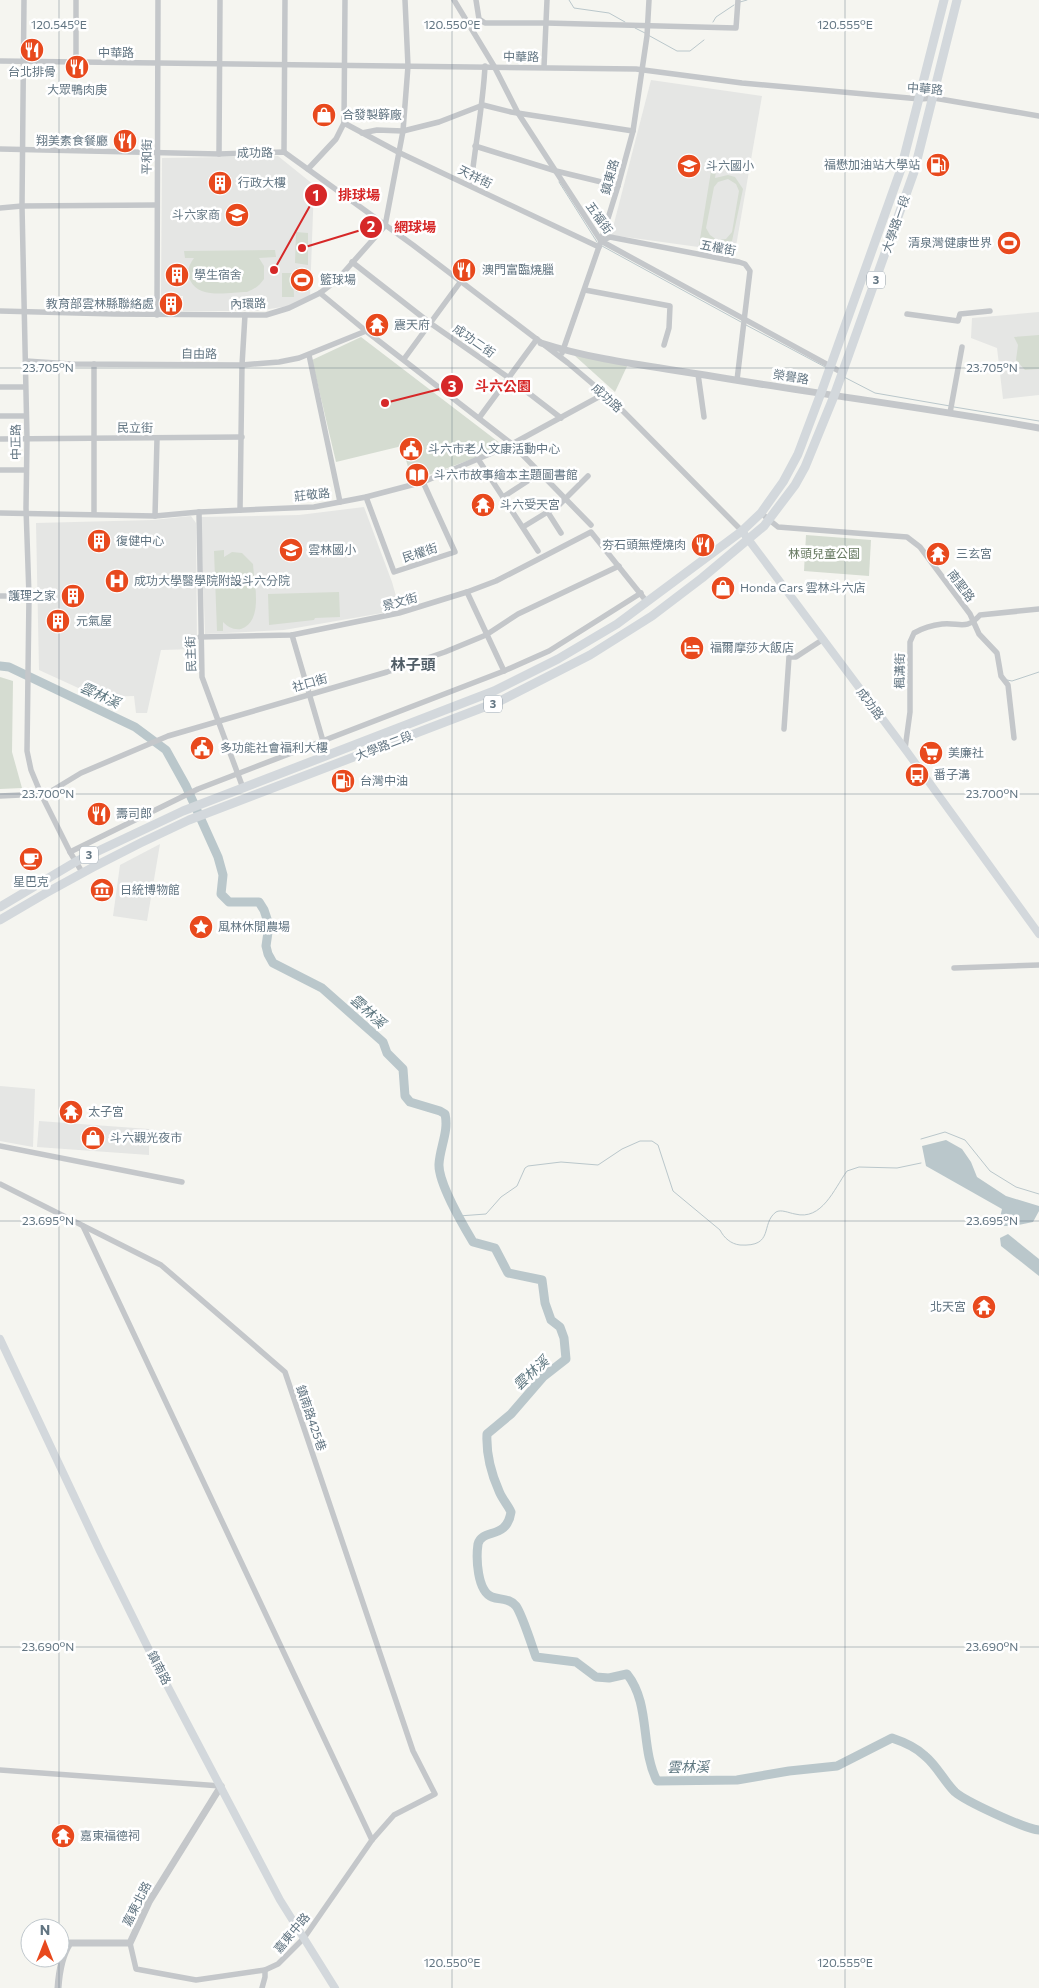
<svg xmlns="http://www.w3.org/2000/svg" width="1039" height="1988" viewBox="0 0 1039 1988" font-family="Commissioner,'Noto Sans TC',sans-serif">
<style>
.built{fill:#e5e6e4}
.green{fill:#d5dcd1;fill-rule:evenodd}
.water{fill:#bac7cb}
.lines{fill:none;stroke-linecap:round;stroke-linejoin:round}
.stream{stroke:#bac7cb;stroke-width:1}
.river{stroke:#bac7cb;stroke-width:9}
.minor{stroke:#c4c7ca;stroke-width:5.5}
.tertiary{stroke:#c4c7ca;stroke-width:7}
.secondary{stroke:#d3d8dc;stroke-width:8}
.primary{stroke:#d3d8dc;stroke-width:9}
.ticks{fill:none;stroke:#627582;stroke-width:1;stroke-opacity:0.45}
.labels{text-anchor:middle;stroke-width:5;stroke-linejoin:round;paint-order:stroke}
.shield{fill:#fff;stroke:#919ea8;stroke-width:1}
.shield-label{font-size:11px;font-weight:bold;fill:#627582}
.street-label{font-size:12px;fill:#627582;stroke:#fff}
.poi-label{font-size:12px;fill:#627582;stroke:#fff;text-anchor:start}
.park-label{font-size:12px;fill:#677961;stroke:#fff}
.water-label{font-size:14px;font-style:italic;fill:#5e7780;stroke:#fff}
.quarter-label{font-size:15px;font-weight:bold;fill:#515e67;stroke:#fff}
.ticks-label{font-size:12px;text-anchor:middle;fill:#627582;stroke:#fff;stroke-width:5;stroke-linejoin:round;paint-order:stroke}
.leader{fill:none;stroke:#d62828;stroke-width:2}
.callout-dot{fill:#d62828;stroke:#fff;stroke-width:2}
.mark-label{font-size:15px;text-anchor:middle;font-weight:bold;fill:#fff}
.callout-label{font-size:14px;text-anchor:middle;font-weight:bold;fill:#d62828;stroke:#fff;stroke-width:5;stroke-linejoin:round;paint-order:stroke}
</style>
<rect width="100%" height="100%" fill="#f5f5f0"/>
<!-- built -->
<g class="built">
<path d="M651,80L762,96L735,252L611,235Z"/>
<path d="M278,156L314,185L310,296L288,306L257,311H183V296H161L162,158Z"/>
<path d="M1039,312V395L1003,399L997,348L971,338L972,318Z"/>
<path d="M364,507L392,582L400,610L284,630L205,634L201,517L299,515Z"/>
<path d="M191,516L196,523L197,649L161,650L147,713H136L134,696L98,697L39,670L36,523L153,520Z"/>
<path d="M160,844L147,921L113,916L120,865Z"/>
<path d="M0,1086L35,1089L33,1147L0,1141Z"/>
<path d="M39,1121L149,1129V1155L37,1147Z"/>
</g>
<!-- green -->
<g class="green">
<path d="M712,165L717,166L715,178L728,175L735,177L743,189L732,241C722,249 714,249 705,239L703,245H699ZM728,179L736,184L739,191L732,232L726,239L717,240L710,235L706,228L714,187L718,182Z"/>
<path d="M296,232L308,233V265L295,263Z"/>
<path d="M275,250L276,257L259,258L264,266V279C260,285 255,289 247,292C230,292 199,300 190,280C186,271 189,265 194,258H185L184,251Z"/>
<path d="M296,268H307V291L296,292Z"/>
<path d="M282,273H293L294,297H282Z"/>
<path d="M1039,335V369L1025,370L1016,360L1018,345L1014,337Z"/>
<path d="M361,337L505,447L412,481L402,446L336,462L312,360Z"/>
<path d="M574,355L629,362L615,392Z"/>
<path d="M806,535L871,540L869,576L804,571Z"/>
<path d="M224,550V557L232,552L242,553L253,564C254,582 264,622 241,629C233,630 228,627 223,622V631H217L214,551Z"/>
<path d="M339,592L340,617L315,618L314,620L269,625L268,594Z"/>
<path d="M0,677L13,681L12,752L22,788L0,789Z"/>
</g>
<!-- water -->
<g class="water">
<path d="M946,1140L962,1149L971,1162L977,1177L1006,1196L1039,1206V1211L1033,1222L1014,1226H998L1002,1209L926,1166L922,1146Z"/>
<path d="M1008,1234L1039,1259V1276L1001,1246L1000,1238Z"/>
</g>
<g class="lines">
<!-- stream -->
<g class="stream">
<path d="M569,0L574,8L609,13L625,22"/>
<path d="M740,2L747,0"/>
<path d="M713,22L716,17L734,5"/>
<path d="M635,28L645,33"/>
<path d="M648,35L677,51H690L704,40"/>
<path d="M559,182L597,242"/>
<path d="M602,246L741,322"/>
<path d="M746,325L827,368"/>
<path d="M844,377L875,393L950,406"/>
<path d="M954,407L1039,421"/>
<path d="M1007,680L1012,681L1039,672"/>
<path d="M921,1139L945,1132L965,1140L990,1171L1016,1187L1039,1194"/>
<path d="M459,1216L486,1214L501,1197L517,1186L525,1168L528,1166L561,1162L598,1165L622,1149L640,1141H652L658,1145L673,1191L720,1230C724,1238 731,1244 740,1245C775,1247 760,1224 776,1212C781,1209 789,1213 795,1214C822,1221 834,1189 847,1171L859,1167L897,1168L921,1163"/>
</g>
<!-- river -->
<path class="river" d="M0,666L9,667L135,727L166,750L186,786L218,857L223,875L221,894L229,902H259L264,910L269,925L266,946L268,954L273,963L322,988L383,1042L387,1053L403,1069L405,1096L410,1102L440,1111L445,1114C449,1131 440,1147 439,1164C438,1183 463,1225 473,1242L495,1248L508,1273L542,1280L545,1303L551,1320L560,1327L564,1338L566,1359L543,1377L511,1414L487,1434C486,1454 491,1473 499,1491C502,1499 508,1505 511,1512C507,1540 482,1528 478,1544C476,1558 477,1591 492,1597C500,1600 510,1598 516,1606C522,1614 532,1646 536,1657L576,1662L596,1677L609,1678L627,1674C651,1704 640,1748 657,1781L737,1780L789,1771L837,1766L892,1738C904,1742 916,1747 925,1756C937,1766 944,1781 955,1792C965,1801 1025,1829 1039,1830"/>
<!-- minor -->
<g class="minor">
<path d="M24,0L22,206L27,439L26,508L29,596L27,751L31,770L41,794L70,852L82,872"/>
<path d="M454,0L494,66L518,113L601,241L841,372"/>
<path d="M476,0L479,19L485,23H546L736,28L738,0"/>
<path d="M0,61L636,69L742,83L920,99L934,98L1039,116"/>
<path d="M76,63V0"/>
<path d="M544,67L547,0"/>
<path d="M344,123L400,153L599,247"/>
<path d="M362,133L377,130L403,131L439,122L483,105L511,112L633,131"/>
<path d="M475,146L556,171L618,186"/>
<path d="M0,149L219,154L284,152L413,245L568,363L614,402L742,531"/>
<path d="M284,152L285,0"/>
<path d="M219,154L220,0"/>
<path d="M308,169L336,139L344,123L345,0"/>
<path d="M471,185C475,145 483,106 485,66"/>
<path d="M0,208L22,206L157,205"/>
<path d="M601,241L610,237L739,262L745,264L750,271L737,380"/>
<path d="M352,262L430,323L509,378L561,418"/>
<path d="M585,290L670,306L669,328L664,345"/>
<path d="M320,293L366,331L512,444L591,525"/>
<path d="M0,311L115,314L266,315L289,308L320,293L337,280L385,226L403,131L408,66L405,0"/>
<path d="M907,314L958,321L960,314L990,311"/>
<path d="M157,315L158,0"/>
<path d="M562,353L601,241L618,186L633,131L647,36L649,0"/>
<path d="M309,355L340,502"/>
<path d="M404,359L461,281"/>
<path d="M26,361L71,364L242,365L279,362L299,358L366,331"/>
<path d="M698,374L704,417"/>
<path d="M0,387H25"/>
<path d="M950,413L962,347"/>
<path d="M0,416H26"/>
<path d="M479,418L537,339"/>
<path d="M0,439L242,437"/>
<path d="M478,459L538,551"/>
<path d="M0,470H26"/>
<path d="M366,497L394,572L455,552L423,482"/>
<path d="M503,497L540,473"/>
<path d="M240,510L242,365L245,315"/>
<path d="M547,511L561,533"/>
<path d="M199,512L202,677L243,788"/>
<path d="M0,513L155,516L199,512L314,507L366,497L423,482L478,459L512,444L604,394"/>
<path d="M761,513L778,527L907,537L920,547L970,614L979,634L997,653L1001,676L1008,685L1014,738"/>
<path d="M94,514V364"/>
<path d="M155,516L157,439"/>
<path d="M523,527L559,505L588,476"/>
<path d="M467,592L504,671"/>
<path d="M0,596H29"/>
<path d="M292,635L323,741"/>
<path d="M200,637L292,635L399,613L467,592L496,581L591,532L647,602"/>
<path d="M784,729L789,657H796L822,640"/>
<path d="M905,749L910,712V642L914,633C921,629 933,625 942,624C959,622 966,631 980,615L1039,609"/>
<path d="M0,796L41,794L53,790L81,773L168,736L387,672L445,652L486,635L518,614L619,566"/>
<path d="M70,852L198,789L504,671L549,651L641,593"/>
<path d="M954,968L1039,965"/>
<path d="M0,1146L182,1182"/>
<path d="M0,1184L161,1265L285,1372L413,1751L435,1794L394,1815L372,1840L304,1938L278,1964L265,1970L196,1980L136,1969L130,1943"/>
<path d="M83,1226L372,1840"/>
<path d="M0,1770L221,1786"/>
<path d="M262,1988L265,1977V1970"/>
</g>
<!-- tertiary -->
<g class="tertiary">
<path d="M541,343C594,360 650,366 705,375C816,394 928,408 1039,428"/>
<path d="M58,1988C59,1973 62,1955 70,1943H130L149,1902L221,1786"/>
</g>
<!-- secondary -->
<g class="secondary">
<path d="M742,531L905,749L1039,934"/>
<path d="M0,1339L99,1549L158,1668L280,1900L335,1988"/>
</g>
<!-- primary -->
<g class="primary">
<path d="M0,907L77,861L183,811L494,691L558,659L617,624L742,531L761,513L783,482L798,454L821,393L901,169L944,0"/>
<path d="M0,920C61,883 123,850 189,820L500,701L590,655L652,616L702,578L764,526L795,485L805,467L834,396L914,172L957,0"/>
</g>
</g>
<!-- ticks -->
<path class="ticks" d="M59,0V1928M452,0V1988M845,0V1988M0,368H1039M0,794H1039M0,1221H1039M0,1647H1039M59,1958V1988"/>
<!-- icons -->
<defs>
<g id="restaurant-disc" transform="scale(1.25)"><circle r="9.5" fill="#e8491d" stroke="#fff"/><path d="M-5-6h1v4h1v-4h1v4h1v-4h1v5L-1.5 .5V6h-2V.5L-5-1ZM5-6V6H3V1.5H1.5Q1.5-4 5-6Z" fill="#fff"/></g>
<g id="shop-disc" transform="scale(1.25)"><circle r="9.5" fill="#e8491d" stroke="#fff"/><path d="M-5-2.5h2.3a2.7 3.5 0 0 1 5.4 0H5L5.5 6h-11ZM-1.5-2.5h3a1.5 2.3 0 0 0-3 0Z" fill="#fff"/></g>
<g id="fuel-disc" transform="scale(1.25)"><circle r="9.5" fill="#e8491d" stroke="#fff"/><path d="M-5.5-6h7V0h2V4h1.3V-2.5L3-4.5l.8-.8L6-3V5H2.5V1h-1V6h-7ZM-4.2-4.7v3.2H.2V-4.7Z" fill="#fff"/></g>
<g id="school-disc" transform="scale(1.25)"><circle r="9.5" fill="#e8491d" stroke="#fff"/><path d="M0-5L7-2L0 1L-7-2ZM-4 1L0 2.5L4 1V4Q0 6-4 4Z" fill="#fff"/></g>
<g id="building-disc" transform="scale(1.25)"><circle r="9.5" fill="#e8491d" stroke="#fff"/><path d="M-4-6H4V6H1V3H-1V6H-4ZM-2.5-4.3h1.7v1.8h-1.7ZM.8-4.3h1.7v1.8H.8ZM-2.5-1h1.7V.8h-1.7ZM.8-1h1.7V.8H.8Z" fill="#fff"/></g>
<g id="stadium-disc" transform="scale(1.25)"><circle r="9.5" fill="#e8491d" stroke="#fff"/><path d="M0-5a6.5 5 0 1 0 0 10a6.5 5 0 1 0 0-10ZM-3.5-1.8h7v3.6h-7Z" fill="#fff"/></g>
<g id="temple-disc" transform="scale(1.25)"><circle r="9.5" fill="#e8491d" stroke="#fff"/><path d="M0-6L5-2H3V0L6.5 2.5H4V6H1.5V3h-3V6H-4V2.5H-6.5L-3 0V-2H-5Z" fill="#fff"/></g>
<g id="civic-disc" transform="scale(1.25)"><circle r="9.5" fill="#e8491d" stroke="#fff"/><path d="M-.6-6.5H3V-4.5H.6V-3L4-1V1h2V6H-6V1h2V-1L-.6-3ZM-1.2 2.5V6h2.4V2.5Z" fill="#fff"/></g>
<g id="library-disc" transform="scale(1.25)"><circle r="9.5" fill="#e8491d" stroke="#fff"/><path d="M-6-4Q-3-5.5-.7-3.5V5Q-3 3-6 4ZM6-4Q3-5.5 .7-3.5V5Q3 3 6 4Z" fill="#fff"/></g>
<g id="hospital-disc" transform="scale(1.25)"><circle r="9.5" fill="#e8491d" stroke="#fff"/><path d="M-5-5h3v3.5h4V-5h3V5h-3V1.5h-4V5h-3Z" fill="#fff"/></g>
<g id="hotel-disc" transform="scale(1.25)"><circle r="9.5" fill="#e8491d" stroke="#fff"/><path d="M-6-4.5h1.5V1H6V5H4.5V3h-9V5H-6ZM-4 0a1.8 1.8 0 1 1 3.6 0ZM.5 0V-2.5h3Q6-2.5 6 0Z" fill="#fff"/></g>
<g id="supermarket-disc" transform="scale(1.25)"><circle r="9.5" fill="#e8491d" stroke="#fff"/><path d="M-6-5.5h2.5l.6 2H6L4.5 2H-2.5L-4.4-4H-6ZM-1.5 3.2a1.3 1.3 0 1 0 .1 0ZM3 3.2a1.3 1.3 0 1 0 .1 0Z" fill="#fff"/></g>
<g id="bus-disc" transform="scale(1.25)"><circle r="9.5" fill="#e8491d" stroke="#fff"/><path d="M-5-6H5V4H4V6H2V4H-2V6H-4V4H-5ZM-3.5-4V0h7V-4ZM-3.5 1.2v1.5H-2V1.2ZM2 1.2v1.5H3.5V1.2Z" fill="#fff"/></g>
<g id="cafe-disc" transform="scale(1.25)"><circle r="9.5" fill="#e8491d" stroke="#fff"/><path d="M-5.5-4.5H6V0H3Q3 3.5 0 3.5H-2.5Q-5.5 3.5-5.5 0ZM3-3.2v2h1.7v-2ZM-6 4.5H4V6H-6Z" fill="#fff"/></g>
<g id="museum-disc" transform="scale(1.25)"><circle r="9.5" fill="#e8491d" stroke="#fff"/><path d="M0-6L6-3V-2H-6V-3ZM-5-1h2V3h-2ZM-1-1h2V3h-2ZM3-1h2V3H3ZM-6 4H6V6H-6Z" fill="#fff"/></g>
<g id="sight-disc" transform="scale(1.25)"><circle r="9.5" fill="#e8491d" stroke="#fff"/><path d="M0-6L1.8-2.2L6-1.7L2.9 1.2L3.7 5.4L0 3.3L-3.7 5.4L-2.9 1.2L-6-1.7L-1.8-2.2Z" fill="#fff"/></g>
</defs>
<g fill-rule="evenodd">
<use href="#restaurant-disc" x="32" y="50"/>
<use href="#restaurant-disc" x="77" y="67"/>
<use href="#shop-disc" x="324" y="115"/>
<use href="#restaurant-disc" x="125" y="141"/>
<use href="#fuel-disc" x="938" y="165"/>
<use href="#school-disc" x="689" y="166"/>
<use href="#building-disc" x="220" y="183"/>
<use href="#school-disc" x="237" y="215"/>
<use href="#stadium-disc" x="1009" y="243"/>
<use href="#restaurant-disc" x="464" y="270"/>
<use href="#building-disc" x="177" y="275"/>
<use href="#stadium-disc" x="302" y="280"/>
<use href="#building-disc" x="171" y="304"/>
<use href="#temple-disc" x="377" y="325"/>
<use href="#civic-disc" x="411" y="449"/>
<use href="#library-disc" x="417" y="475"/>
<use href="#temple-disc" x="483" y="505"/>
<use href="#building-disc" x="99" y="541"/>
<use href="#restaurant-disc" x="703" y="545"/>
<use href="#school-disc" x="291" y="550"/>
<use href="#temple-disc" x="938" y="554"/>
<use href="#hospital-disc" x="117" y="581"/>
<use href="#shop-disc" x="723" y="588"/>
<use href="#building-disc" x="73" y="596"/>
<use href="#building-disc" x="58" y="621"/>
<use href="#hotel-disc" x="692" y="648"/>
<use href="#civic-disc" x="202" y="748"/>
<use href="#supermarket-disc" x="931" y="753"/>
<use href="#bus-disc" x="917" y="775"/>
<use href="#fuel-disc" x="343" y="781"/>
<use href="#restaurant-disc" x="99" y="814"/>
<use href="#cafe-disc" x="31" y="859"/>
<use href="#museum-disc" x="102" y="890"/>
<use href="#sight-disc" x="201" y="927"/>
<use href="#temple-disc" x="71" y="1112"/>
<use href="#shop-disc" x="93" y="1138"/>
<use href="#temple-disc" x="984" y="1307"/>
<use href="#temple-disc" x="63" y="1836"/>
</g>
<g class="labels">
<!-- shield labels -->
<g class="shield">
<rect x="867" y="271.5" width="18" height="17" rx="4"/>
<rect x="484" y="695.5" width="18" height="17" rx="4"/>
<rect x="80" y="846.5" width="18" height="17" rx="4"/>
</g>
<g class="shield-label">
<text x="876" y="284">3</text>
<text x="493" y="708">3</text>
<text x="89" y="859">3</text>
</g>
<!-- street labels -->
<g class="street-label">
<text x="116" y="57">中華路</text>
<text transform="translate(521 57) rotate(1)" y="4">中華路</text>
<text transform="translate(925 89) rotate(4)" y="4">中華路</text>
<text transform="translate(255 153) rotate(-1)" y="4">成功路</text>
<text transform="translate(147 157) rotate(-89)" y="4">平和街</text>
<text transform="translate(475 177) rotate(26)" y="4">天祥街</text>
<text transform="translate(610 177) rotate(-74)" y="4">鎮東路</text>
<text transform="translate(599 218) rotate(54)" y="4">五福街</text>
<text transform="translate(896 224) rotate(-71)" y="4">大學路一段</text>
<text transform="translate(718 248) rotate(11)" y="4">五權街</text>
<text transform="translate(248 304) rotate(-2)" y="4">內環路</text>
<text transform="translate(474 341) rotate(35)" y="4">成功二街</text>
<text transform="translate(199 354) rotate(1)" y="4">自由路</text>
<text transform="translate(791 377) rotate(9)" y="4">榮譽路</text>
<text transform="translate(607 398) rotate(42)" y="4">成功路</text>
<text transform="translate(135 428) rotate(1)" y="4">民立街</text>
<text transform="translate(16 442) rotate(-91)" y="4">中正路</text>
<text transform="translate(312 495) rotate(-6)" y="4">莊敬路</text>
<text transform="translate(420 553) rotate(-18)" y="4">民權街</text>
<text transform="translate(961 586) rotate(53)" y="4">南聖路</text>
<text transform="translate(400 602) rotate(-15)" y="4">景文街</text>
<text transform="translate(191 654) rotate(-92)" y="4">民主街</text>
<text transform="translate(900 671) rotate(-89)" y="4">楓溝街</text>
<text transform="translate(310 683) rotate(-16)" y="4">社口街</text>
<text transform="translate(870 704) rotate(53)" y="4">成功路</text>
<text transform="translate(384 746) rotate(-21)" y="4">大學路二段</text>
<text transform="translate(311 1418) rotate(71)" y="4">鎮南路425巷</text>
<text transform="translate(159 1668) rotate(63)" y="4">鎮南路</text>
<text transform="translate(137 1904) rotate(-63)" y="4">嘉東北路</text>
<text transform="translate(292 1933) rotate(-50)" y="4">嘉東中路</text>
</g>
<!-- poi labels -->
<g class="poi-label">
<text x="32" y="76" text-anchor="middle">台北排骨</text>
<text x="77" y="94" text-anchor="middle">大眾鴨肉庚</text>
<text x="342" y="119">合發製簳廠</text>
<text x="108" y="145" text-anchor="end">翔美素食餐廳</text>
<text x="920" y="169" text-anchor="end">福懋加油站大學站</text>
<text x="706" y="170">斗六國小</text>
<text x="238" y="187">行政大樓</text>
<text x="220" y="219" text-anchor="end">斗六家商</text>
<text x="992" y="247" text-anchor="end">清泉灣健康世界</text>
<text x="482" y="274">澳門富臨燒臘</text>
<text x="194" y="279">學生宿舍</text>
<text x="320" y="284">籃球場</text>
<text x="154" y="308" text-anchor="end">教育部雲林縣聯絡處</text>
<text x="394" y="329">震天府</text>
<text x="428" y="453">斗六市老人文康活動中心</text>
<text x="434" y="479">斗六市故事繪本主題圖書館</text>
<text x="500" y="509">斗六受天宮</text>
<text x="116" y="545">復健中心</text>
<text x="686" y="549" text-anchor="end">夯石頭無煙燒肉</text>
<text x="308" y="554">雲林國小</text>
<text x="956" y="558">三玄宮</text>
<text x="134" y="585">成功大學醫學院附設斗六分院</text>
<text x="740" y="592">Honda Cars 雲林斗六店</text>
<text x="56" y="600" text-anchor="end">護理之家</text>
<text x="76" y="625">元氣屋</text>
<text x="710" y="652">福爾摩莎大飯店</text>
<text x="220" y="752">多功能社會福利大樓</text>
<text x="948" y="757">美廉社</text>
<text x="934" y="779">番子溝</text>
<text x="360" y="785">台灣中油</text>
<text x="116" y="818">壽司郎</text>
<text x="31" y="886" text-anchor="middle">星巴克</text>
<text x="120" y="894">日統博物館</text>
<text x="218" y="931">風林休閒農場</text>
<text x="88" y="1116">太子宮</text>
<text x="110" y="1142">斗六觀光夜市</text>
<text x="966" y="1311" text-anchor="end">北天宮</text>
<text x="80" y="1840">嘉東福德祠</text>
</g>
<!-- park labels -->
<g class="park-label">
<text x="824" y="558">林頭兒童公園</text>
</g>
<!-- water labels -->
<g class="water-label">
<text transform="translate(100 695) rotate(25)" y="5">雲林溪</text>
<text transform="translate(368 1011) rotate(42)" y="5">雲林溪</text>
<text transform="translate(531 1373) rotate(-43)" y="5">雲林溪</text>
<text transform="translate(688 1767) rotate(-1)" y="5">雲林溪</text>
</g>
<!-- quarter labels -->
<g class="quarter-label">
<text x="413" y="670">林子頭</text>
</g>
</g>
<g class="ticks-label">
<text x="59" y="29">120.545°E</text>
<text x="452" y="29">120.550°E</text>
<text x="845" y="29">120.555°E</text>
<text x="48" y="372">23.705°N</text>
<text x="992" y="372">23.705°N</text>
<text x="48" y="798">23.700°N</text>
<text x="992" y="798">23.700°N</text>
<text x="48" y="1225">23.695°N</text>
<text x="992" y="1225">23.695°N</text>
<text x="48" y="1651">23.690°N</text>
<text x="992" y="1651">23.690°N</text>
<text x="452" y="1967">120.550°E</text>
<text x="845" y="1967">120.555°E</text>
</g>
<!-- callouts -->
<path class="leader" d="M274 270L316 195M302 248L371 227M385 403L452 386"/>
<g class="callout-dot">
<circle cx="274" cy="270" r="5"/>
<circle cx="302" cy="248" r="5"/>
<circle cx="385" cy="403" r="5"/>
<circle cx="316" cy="195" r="12"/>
<circle cx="371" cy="227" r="12"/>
<circle cx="452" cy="386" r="12"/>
</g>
<g class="mark-label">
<text x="316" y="201">1</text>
<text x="371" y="232">2</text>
<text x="452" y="392">3</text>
</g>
<g class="callout-label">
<text x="359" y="200">排球場</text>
<text x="415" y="232">網球場</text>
<text x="503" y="391">斗六公園</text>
</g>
<!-- north arrow -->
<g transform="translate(45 1943)"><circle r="24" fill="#ffffff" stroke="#c0c8cd"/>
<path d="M0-4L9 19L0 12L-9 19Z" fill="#e8491d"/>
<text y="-8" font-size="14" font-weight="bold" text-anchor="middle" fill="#627582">N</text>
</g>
</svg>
